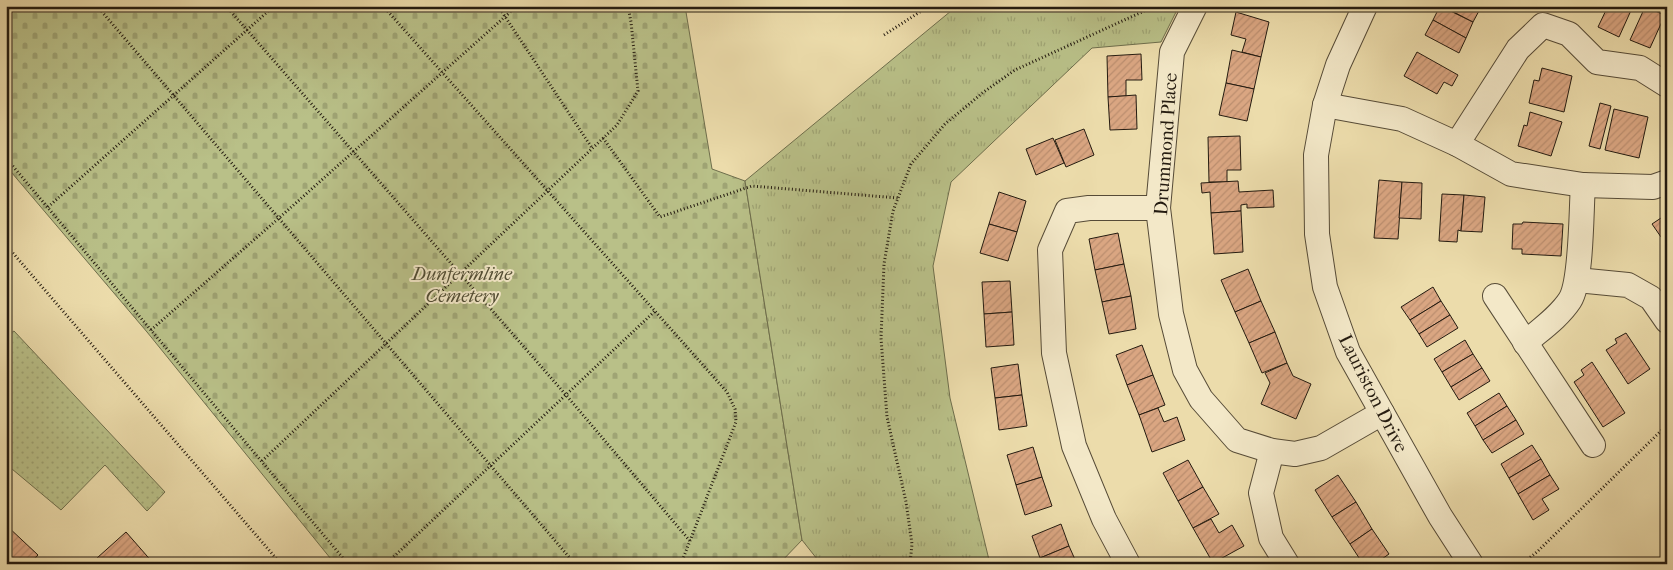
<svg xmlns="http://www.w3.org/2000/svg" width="1673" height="570" viewBox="0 0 1673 570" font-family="'IM FELL French Canon',serif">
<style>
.grass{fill:url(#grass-dots);stroke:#6e6e4c}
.cemetery{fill:url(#cemetery-stones);stroke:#6e6e4c}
.park{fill:url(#park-tufts);stroke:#6e6e4c}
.building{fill:url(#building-hatch);stroke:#241b10}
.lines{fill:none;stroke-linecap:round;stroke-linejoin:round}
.minor-casing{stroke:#564b37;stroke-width:26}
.path{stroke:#241b10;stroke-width:3;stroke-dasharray:1 2.5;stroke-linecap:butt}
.minor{stroke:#f3e8c8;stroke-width:24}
.labels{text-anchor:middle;stroke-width:4;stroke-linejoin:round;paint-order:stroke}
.street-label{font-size:19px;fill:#241b10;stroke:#f3e8c8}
.park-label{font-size:19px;font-style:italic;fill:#514d34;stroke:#f3e8c8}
</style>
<defs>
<pattern id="grass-dots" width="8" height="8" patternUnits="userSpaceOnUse" patternTransform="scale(1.25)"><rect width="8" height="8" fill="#b9c088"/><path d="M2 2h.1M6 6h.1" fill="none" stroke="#9fa474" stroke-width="1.8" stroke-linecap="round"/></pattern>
<pattern id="cemetery-stones" width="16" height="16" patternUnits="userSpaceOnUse" patternTransform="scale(1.25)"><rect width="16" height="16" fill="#b9c088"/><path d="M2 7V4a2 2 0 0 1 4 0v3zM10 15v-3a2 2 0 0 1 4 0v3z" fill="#9fa474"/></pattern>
<pattern id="park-tufts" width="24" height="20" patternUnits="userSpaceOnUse" patternTransform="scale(1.25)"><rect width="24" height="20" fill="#b9c088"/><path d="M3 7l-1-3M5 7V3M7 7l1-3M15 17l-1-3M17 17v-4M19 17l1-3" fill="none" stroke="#9fa474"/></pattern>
<pattern id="building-hatch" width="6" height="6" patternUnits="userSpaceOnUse" patternTransform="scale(1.25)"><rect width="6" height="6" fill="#daa682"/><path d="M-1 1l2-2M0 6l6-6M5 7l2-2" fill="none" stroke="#bb8e6f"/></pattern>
</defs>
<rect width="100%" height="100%" fill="#ecdcab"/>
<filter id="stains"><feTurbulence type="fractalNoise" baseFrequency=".004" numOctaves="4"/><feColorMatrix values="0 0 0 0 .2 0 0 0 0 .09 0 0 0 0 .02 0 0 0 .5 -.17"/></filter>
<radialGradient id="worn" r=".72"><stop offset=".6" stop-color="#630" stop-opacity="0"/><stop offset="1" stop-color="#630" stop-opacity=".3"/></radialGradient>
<!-- grass -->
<path class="grass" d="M14,331L165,492L147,511L105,465L61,510L6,464V336Z"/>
<!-- cemetery -->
<path class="cemetery" d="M6,6H685L712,169L745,181L802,540L779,564H335L147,332L6,166Z"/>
<!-- park -->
<path class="park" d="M957,6H1179L1161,42L1092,48L951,182L933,266L950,398L990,564H821L802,540L745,181Z"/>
<!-- building -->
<g class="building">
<path d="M1440,6L1473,22L1466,38L1433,20Z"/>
<path d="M1442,6H1475L1480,9L1473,22Z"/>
<path d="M1608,6H1633L1619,37L1598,27Z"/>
<path d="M1645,7L1665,15L1650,48L1630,40Z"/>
<path d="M1236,12L1269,22L1261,57L1242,52L1246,39L1231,35Z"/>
<path d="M1433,20L1466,38L1459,53L1425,35Z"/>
<path d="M1232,50L1261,57L1254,89L1226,83Z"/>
<path d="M1417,52L1458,75L1452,86L1444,82L1437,94L1404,76Z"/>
<path d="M1141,54L1142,80H1126V96L1108,97L1107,56Z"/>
<path d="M1542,68L1572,76L1564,112L1529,103L1534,80L1539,81Z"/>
<path d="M1226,83L1254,89L1247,121L1219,115Z"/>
<path d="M1136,95L1137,129L1110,130L1108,97Z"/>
<path d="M1600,103L1611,106L1600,149L1589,146Z"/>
<path d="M1614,109L1648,117L1639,158L1605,150Z"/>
<path d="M1530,112L1562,122L1551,156L1518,146L1524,125L1527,126Z"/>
<path d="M1084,129L1094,155L1066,167L1055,140Z"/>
<path d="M1240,136L1241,170H1227V182H1209L1208,137Z"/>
<path d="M1053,138L1064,163L1036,175L1026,149Z"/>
<path d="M1379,180L1402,182L1398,239L1374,238Z"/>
<path d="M1238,181L1239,192L1273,190L1274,207L1247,208V204L1241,205V211L1211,213L1210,192L1202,193L1201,183Z"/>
<path d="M1402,182L1422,183L1421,219L1399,218Z"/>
<path d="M999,192L1026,201L1017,232L989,224Z"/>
<path d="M1442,194L1464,195L1461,231L1458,230L1457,242L1439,241Z"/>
<path d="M1464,195L1485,197L1482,232L1461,231Z"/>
<path d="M1241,211L1243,252L1214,254L1211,213Z"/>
<path d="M1667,214V234L1661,237L1652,224Z"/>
<path d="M1523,222L1563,224L1561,256L1522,254V249H1512L1513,224H1522Z"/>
<path d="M989,224L1017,232L1008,261L980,253Z"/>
<path d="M1118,233L1124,264L1095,270L1089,239Z"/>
<path d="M1124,264L1131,296L1102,302L1095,270Z"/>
<path d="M1248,269L1261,301L1235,312L1221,280Z"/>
<path d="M1010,281L1012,312L984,314L982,282Z"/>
<path d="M1433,287L1441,301L1410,320L1401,307Z"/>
<path d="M1131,296L1136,329L1109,334L1102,302Z"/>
<path d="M1261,301L1275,332L1249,343L1235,312Z"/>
<path d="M1441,301L1450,315L1419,334L1410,320Z"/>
<path d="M1012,312L1014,345L986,347L984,314Z"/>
<path d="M1450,315L1458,328L1427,347L1419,334Z"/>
<path d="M1275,332L1287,363L1262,373L1249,343Z"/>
<path d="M1626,333L1650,369L1628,384L1606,350L1617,343L1615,339Z"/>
<path d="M1465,340L1473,354L1442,372L1434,359Z"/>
<path d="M1142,345L1153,375L1127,385L1116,355Z"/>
<path d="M1473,354L1482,368L1451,387L1442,372Z"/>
<path d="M1592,362L1625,413L1603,427L1574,382L1584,375L1581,370Z"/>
<path d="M1287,363L1293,376L1311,384L1296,419L1261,404L1270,383L1265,373Z"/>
<path d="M1018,364L1022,395L995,398L991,368Z"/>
<path d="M1482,368L1490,381L1459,400L1451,387Z"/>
<path d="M1153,375L1165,405L1139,415L1127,385Z"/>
<path d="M1499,393L1507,406L1475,426L1467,413Z"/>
<path d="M1022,395L1027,426L999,430L995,398Z"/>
<path d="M1507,406L1516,420L1483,440L1475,426Z"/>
<path d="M1158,408L1164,422L1177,417L1185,440L1152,452L1139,415Z"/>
<path d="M1516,420L1524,434L1492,453L1483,440Z"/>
<path d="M1532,445L1541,459L1509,478L1501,464Z"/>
<path d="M1033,447L1042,477L1016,485L1007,455Z"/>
<path d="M1541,459L1550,475L1518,494L1509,478Z"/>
<path d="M1188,460L1203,487L1178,501L1163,473Z"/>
<path d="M1338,475L1356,502L1332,517L1315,490Z"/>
<path d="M1550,475L1559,489L1542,499L1549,510L1533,520L1518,494Z"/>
<path d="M1042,477L1052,506L1025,515L1016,485Z"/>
<path d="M1203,487L1219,514L1193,528L1178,501Z"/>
<path d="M1356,502L1372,529L1350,544L1332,517Z"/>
<path d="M1211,519L1219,533L1232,525L1244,546L1213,563L1193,528Z"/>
<path d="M1061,524L1069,546L1040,558L1032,536Z"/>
<path d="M6,525L38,555L30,564H6Z"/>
<path d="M1372,529L1389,554L1375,564H1363L1350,544Z"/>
<path d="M126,532L154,564H102L97,558Z"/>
<path d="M1069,546L1077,564H1043L1040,558Z"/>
</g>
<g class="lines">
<!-- minor casing -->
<g class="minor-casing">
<g id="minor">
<path d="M1195,6L1172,52L1158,208L1171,314L1185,370L1201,399L1237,440L1272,451L1295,454L1321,448L1382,413"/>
<path d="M1365,6L1338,65L1325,105L1316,155L1317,234L1325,287L1348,352L1440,516L1471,564"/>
<path d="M1325,105L1402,119L1457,144L1511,174L1583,185L1653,187L1667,182"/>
<path d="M1457,144L1518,49L1543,25L1569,34L1597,62L1640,68L1667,85"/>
<path d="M1577,280L1628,285L1651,298L1667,321"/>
<path d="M1495,296L1593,445"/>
<path d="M1525,343C1540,330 1559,317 1570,300C1582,281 1581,210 1583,185"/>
<path d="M1272,451L1261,493L1271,538L1287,564"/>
<path d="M1128,564L1104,519L1074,446L1054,353L1050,250L1067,211L1089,208H1158"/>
</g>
</g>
<!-- path -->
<g class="path">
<path d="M97,6L575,564"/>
<path d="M226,6L566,395L690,541"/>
<path d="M383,6L727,392L735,409L736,422L681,564"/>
<path d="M498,6L592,148"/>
<path d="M884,35L929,6"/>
<path d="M603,138L660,217L752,186L898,198"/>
<path d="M6,158L348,564"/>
<path d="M48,207L274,6"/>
<path d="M6,245L281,564"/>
<path d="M151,330L279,218L517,6"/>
<path d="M262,461L617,125L638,91L631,22L628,6"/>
<path d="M386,564L655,311"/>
<path d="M910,564L912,544L906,502L887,417L881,338L884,264L893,211L911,164L945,124L985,91L1015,70L1155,6"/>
<path d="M1522,564L1538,551L1667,425"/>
</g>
<!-- minor -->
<use href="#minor" class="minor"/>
</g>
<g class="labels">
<!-- street labels -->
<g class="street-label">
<text transform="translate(1165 144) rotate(-86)" y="7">Drummond Place</text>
<text transform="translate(1374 393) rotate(63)" y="7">Lauriston Drive</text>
</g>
<!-- park labels -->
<g class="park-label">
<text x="462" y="280">Dunfermline<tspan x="462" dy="22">Cemetery</tspan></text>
</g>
</g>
<!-- margin -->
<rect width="1673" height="570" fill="none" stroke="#ecdcab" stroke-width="25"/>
<rect x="8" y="8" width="1658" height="555" fill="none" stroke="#241b10" stroke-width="2.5"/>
<rect x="12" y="12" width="1648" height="545" fill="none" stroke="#241b10"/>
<rect width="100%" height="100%" filter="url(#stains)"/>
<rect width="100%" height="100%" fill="url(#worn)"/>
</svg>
